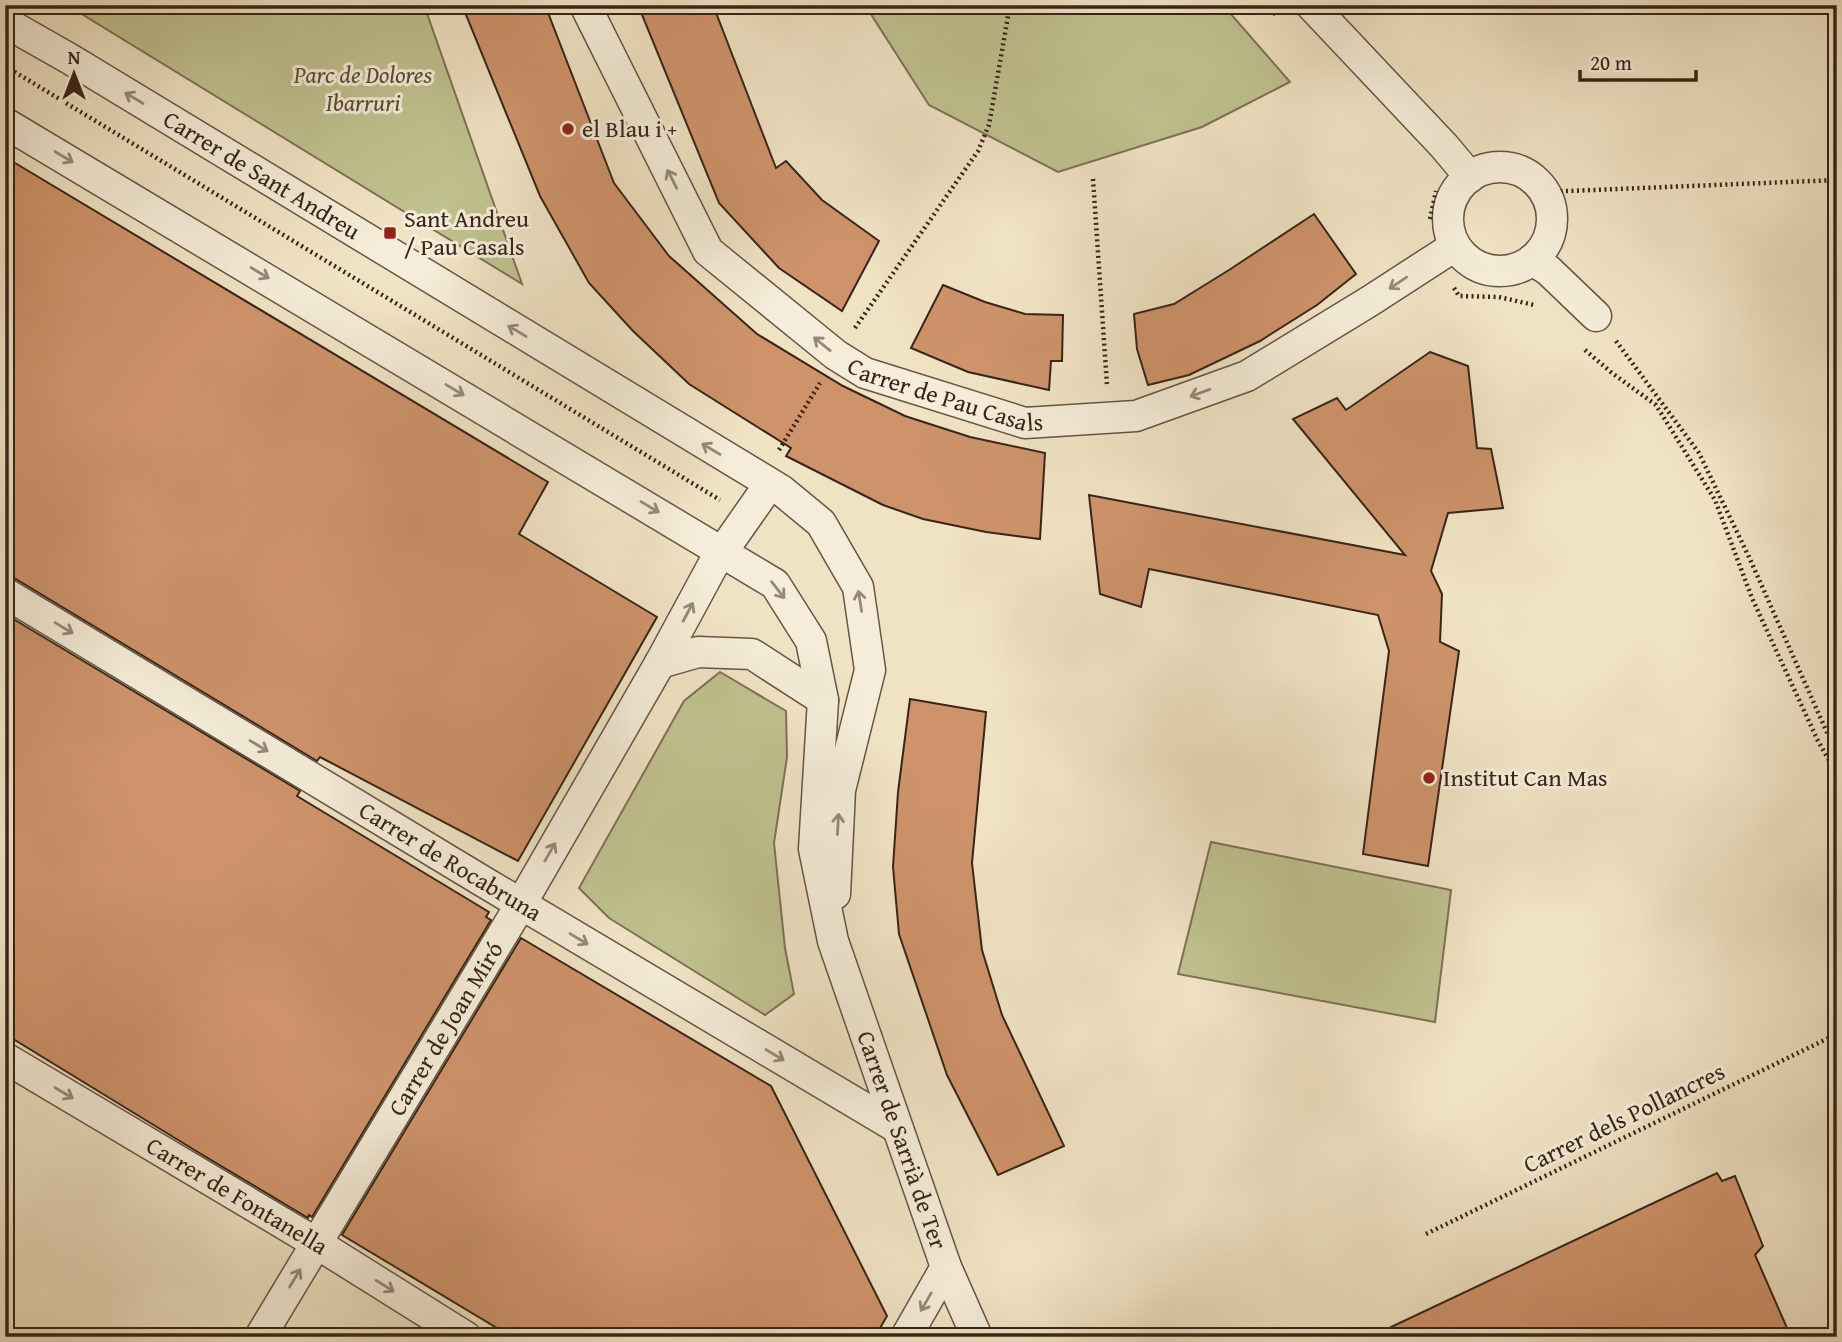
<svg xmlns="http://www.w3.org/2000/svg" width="1842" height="1342" viewBox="0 0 1842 1342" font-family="'Gentium Book Plus',serif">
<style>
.green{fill:#c0c190;stroke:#7c7254;stroke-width:2}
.building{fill:#ce936b;stroke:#382419;stroke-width:2}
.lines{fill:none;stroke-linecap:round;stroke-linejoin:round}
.street-casing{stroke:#665444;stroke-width:33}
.path{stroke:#382419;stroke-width:4.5;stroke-dasharray:2 3.5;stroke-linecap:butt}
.street{stroke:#f5edd9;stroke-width:30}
.oneway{stroke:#968879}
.poi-dot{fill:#8f2418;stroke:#f5edd9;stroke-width:2.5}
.labels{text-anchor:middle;stroke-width:6;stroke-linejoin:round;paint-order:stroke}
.park-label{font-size:24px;font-style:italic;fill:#5a4b37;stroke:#f5edd9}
.poi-label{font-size:24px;fill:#382419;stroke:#f5edd9;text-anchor:start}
.street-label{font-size:24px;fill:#382419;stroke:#f5edd9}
</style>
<rect width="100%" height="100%" fill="#f0e3c4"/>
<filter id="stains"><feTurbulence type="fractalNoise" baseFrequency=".00286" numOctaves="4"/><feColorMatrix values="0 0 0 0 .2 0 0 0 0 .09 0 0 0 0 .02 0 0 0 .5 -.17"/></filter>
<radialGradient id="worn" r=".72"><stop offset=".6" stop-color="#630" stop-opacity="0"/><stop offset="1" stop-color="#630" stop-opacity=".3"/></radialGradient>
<!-- green -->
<g class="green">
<path d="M67,5H424L522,284Z"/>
<path d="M865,5H1223L1290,82L1202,127L1058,172L929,105Z"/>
<path d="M720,672L786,711L787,757L774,843L785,948L794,994L765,1015L609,918L579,888L684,701Z"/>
<path d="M1211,842L1451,890L1435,1022L1178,974Z"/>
</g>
<!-- building -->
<g class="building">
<path d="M462,5H545L614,183L669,256L757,334L843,386L905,416L970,437L1045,453L1040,539L986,532L923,519L883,505L786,456L791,448L689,384L633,331L589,283L540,196Z"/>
<path d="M638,5H713L776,168L786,161L822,200L879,241L842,311L779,268L719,203Z"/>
<path d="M5,157L548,482L519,534L657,617L518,861L320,757L317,761L14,578L5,576Z"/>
<path d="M1314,214L1356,274L1317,305L1260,341L1189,375L1148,385L1137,349L1134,314L1174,304L1229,270Z"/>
<path d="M943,285L985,302L1025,314L1063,315L1062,361H1051L1049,390L968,372L911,348Z"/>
<path d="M1430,352L1468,366L1477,448L1491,449L1503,508L1448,513L1431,571L1442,594L1440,642L1459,651L1428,866L1363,854L1389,651L1378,615L1149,569L1141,607L1100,594L1089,495L1405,555L1293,419L1337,398L1346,410Z"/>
<path d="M5,614L300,791L297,796L489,912L486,917L491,920L312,1217L309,1215L308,1218L201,1154L5,1034Z"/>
<path d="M910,699L986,712L972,863L982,950L1002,1015L1064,1146L998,1175L947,1075L899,934L893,867L898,792Z"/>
<path d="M521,938L771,1086L887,1316L875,1337H512L342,1235Z"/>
<path d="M1717,1173L1722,1181L1735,1176L1763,1246L1755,1255L1791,1337H1370Z"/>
</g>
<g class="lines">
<!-- street casing -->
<g class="street-casing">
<g id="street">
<path id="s1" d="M585,5L708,251L836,355L865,373L1025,423L1136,416L1247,376L1370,301L1455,246"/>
<path d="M1311,5L1444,146L1470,177"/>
<path id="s2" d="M5,22L70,59L781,490L821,523L858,587L870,670L840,790L835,894"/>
<path id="s3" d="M5,123L775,584L811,641L823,700L814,849L833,941L946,1267L977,1337"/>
<circle cx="1500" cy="219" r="52"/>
<path d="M1532,260L1548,270L1596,316"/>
<path id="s4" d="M5,593L484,882L896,1127"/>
<path d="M660,663L698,652L752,654L823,700"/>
<path id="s5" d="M5,1058L316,1243L466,1337"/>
<path id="s6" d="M260,1337L521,904L660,663L713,565L769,485"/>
<path d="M906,1337L946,1267"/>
</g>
</g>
<!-- path -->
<g class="path">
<path d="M1267,5L1278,17"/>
<path d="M5,66L720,500"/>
<path d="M1093,179L1107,385"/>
<path d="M1544,192L1837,180"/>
<path d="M1430,219L1436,191"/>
<path d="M1454,288L1459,296L1499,297L1534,305"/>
<path d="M855,328L978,151L989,125L1010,5"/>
<path d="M1616,341L1699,453L1749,557L1837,755"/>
<path d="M1585,350L1612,373L1656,405L1715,500L1752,598L1818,741L1837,774"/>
<path d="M779,450L820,383"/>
<path d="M1426,1234L1837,1034"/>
</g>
<!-- street -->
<use href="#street" class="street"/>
</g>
<!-- one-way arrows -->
<defs><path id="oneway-shaft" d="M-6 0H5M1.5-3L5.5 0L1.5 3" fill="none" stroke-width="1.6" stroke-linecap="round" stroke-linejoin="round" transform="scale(1.75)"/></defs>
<g class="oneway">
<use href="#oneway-shaft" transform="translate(134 98) rotate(-149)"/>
<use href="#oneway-shaft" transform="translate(64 157) rotate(31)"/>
<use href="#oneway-shaft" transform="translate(672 179) rotate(-117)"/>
<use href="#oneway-shaft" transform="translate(260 273) rotate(31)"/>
<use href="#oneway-shaft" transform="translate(1398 283) rotate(146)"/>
<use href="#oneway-shaft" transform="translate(517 331) rotate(-149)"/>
<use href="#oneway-shaft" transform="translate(822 344) rotate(-141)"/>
<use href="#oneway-shaft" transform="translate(455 390) rotate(31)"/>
<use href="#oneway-shaft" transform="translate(1200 393) rotate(160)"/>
<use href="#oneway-shaft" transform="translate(711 449) rotate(-149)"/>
<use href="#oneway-shaft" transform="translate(650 507) rotate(31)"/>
<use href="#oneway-shaft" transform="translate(778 590) rotate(52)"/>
<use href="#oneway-shaft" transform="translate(860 601) rotate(-99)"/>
<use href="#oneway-shaft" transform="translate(688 612) rotate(-62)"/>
<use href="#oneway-shaft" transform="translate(64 628) rotate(31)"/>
<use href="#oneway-shaft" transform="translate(259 746) rotate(31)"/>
<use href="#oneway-shaft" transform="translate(838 824) rotate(-87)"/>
<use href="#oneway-shaft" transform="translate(550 852) rotate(-60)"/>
<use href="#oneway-shaft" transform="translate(579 939) rotate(31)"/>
<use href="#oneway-shaft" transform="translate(775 1055) rotate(31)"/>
<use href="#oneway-shaft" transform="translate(64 1093) rotate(31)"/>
<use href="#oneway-shaft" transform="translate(295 1278) rotate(-59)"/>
<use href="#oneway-shaft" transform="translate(385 1286) rotate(32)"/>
<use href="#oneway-shaft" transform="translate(926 1302) rotate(120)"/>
</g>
<!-- markers -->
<g class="poi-dot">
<circle cx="568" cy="129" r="7"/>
<rect x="383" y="226" width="14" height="14" rx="3.5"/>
<circle cx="1429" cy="778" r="7"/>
</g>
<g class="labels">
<!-- park labels -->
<g class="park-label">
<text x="363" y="83">Parc de Dolores<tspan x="363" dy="28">Ibarruri</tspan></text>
</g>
<!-- poi labels -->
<g class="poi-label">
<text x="582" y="137">el Blau i +</text>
<text x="404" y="227">Sant Andreu<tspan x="404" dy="28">/ Pau Casals</tspan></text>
<text x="1443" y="786">Institut Can Mas</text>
</g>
<!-- street labels -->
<g class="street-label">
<text dy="8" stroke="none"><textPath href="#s2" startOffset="299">Carrer de Sant Andreu</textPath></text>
<text dy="8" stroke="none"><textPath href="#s1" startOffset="558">Carrer de Pau Casals</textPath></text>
<text dy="8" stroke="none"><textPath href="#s4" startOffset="520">Carrer de Rocabruna</textPath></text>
<text dy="8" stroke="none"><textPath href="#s6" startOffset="360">Carrer de Joan Miró</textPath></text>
<text transform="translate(1624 1118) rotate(-26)" y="8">Carrer dels Pollancres</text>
<text dy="8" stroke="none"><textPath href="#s3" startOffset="1479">Carrer de Sarrià de Ter</textPath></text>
<text dy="8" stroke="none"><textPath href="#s5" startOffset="270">Carrer de Fontanella</textPath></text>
</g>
</g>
<!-- margin -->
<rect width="1842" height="1342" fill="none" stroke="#f0e3c4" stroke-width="28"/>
<rect x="7" y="7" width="1828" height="1328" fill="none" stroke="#382419" stroke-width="3.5"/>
<rect x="14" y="14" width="1814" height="1314" fill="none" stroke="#382419" stroke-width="2"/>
<!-- north arrow -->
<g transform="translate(74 74)" stroke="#f5edd9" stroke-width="5" paint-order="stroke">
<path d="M0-5L12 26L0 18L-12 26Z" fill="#382419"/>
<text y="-10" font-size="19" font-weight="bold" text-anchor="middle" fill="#382419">N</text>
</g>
<!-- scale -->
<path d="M1580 70v10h116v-10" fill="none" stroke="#382419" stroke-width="3.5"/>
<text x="1590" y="70" font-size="21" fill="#382419" stroke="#f5edd9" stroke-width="5" paint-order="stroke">20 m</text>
<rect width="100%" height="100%" filter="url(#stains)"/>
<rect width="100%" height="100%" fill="url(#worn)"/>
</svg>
